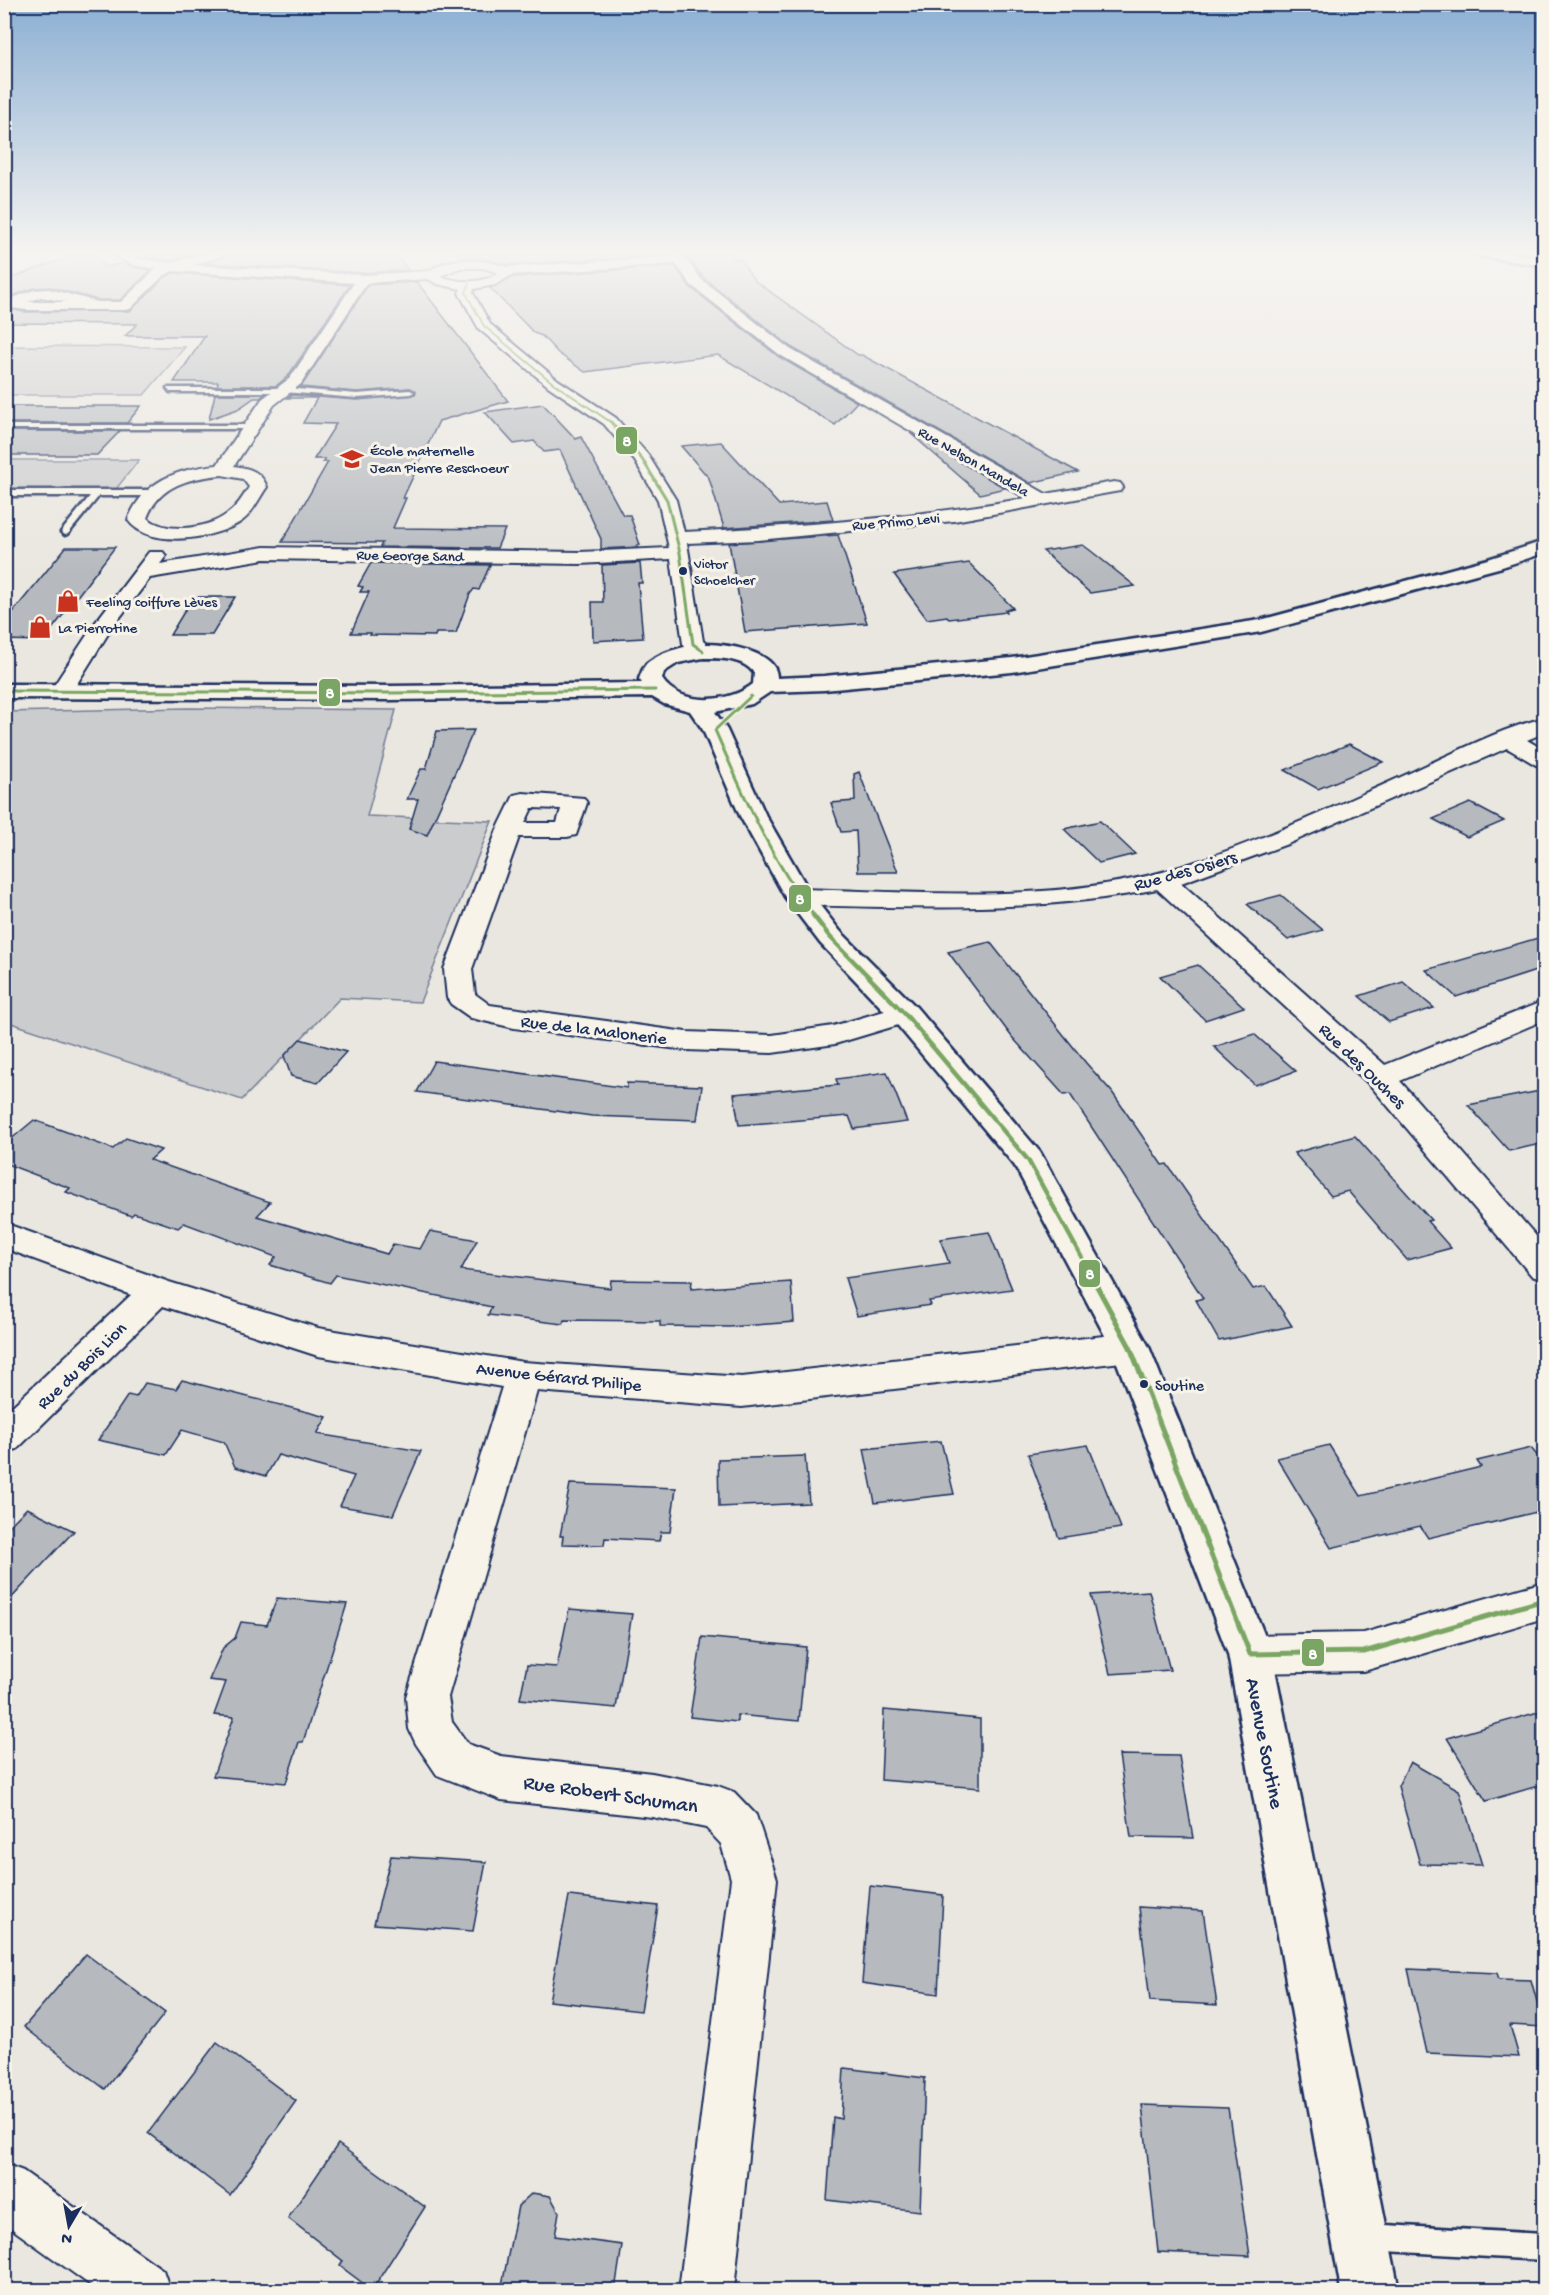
<svg xmlns="http://www.w3.org/2000/svg" width="1549" height="2295" viewBox="0 0 1549 2295" font-family="'Gochi Hand',sans-serif">
<style>
.green{fill:#cbcccd;stroke:#737e96;stroke-width:1.5}
.building{fill:#b6babf;stroke:#1b2f5e;stroke-width:1.5}
.lines{fill:none;stroke-linecap:round;stroke-linejoin:round}
.lane-casing{stroke:#1b2f5e;stroke-width:5}
.street-casing{stroke:#1b2f5e;stroke-width:4}
.secondary-casing{stroke:#1b2f5e;stroke-width:5}
.lane{fill:#f7f3e8;fill-rule:evenodd}
.street{fill:#f7f3e8;fill-rule:evenodd}
.secondary{fill:#f7f3e8;fill-rule:evenodd}
.bus-1-far3-casing{stroke:#f7f3e8;stroke-width:4.5}
.bus-1-far2-casing{stroke:#f7f3e8;stroke-width:6}
.bus-1-far1-casing{stroke:#f7f3e8;stroke-width:9}
.bus-1-casing{stroke:#f7f3e8;stroke-width:10}
.bus-1-far3{stroke:#7aa564;stroke-width:2}
.bus-1-far2{stroke:#7aa564;stroke-width:3}
.bus-1-far1{stroke:#7aa564;stroke-width:4.5}
.bus-1{stroke:#7aa564;stroke-width:5}
.bus-dot{fill:#1b2f5e;stroke:#f7f3e8;stroke-width:2}
.labels{text-anchor:middle;stroke-width:6;stroke-linejoin:round;paint-order:stroke}
.far-bus-label{font-size:14px;fill:#1b2f5e;stroke:#f7f3e8;text-anchor:start}
.far-poi-label{font-size:15px;fill:#1b2f5e;stroke:#f7f3e8;text-anchor:start}
.far-street-label{font-size:15px;fill:#1b2f5e;stroke:#f7f3e8}
.bus-label{font-size:16px;fill:#1b2f5e;stroke:#f7f3e8;text-anchor:start}
.street-label{font-size:18px;fill:#1b2f5e;stroke:#f7f3e8}
.near-street-label{font-size:21px;fill:#1b2f5e;stroke:#f7f3e8}
.line-badge{stroke:#f7f3e8;stroke-width:2}
.badge-label{font-size:16px;text-anchor:middle;font-weight:bold;fill:#fff}
</style>
<rect width="100%" height="100%" fill="#eae7e0"/>
<filter id="ink" filterUnits="userSpaceOnUse"><feTurbulence type="fractalNoise" baseFrequency=".0167" numOctaves="2"/><feDisplacementMap in="SourceGraphic" scale="12" xChannelSelector="R" yChannelSelector="G"/><feConvolveMatrix kernelMatrix="1 2 1 2 8 2 1 2 1" color-interpolation-filters="sRGB"/></filter>
<g filter="url(#ink)">
<!-- green -->
<g class="green">
<path d="M5,346L185,347L144,395H5Z"/>
<path d="M5,460H139L116,489H5Z"/>
<path d="M187,708L396,710L367,816L492,821L420,1002L340,998L242,1100L5,1021V712Z"/>
</g>
<!-- building -->
<g class="building">
<path d="M82,252H92L105,267L124,263L133,267L151,270L120,300H98L50,287L34,288L9,297L7,305L9,309L25,312L130,311L164,278L173,273L350,285L288,376L276,386H217L218,382H174L205,336H125L137,324L4,323V281Z"/>
<path d="M164,252H200L170,261L145,257Z"/>
<path d="M235,252H394L408,270L363,273L205,263Z"/>
<path d="M456,252H531L544,255L666,252L667,255L507,265L488,260L461,258Z"/>
<path d="M684,252H730L734,260L740,259L754,280L858,355H862L1078,472L1030,483L791,347L703,277Z"/>
<path d="M675,266L690,287L779,357L857,402L835,425L718,355L585,372L558,353L542,336L534,333L490,288L513,277Z"/>
<path d="M417,282L508,401L439,421L403,498H406L393,528L505,529L497,548L380,547L382,543L282,542L328,462H323L325,459H314L336,424L303,423L317,398H287L291,395L357,400L415,394L416,391L410,388L357,392L301,387L368,285Z"/>
<path d="M215,394H265L260,398H254L238,409L209,419Z"/>
<path d="M543,404L576,439L581,437L623,515H630L640,545H637L638,547L601,549V539L560,450L544,452L534,441L514,444L485,412Z"/>
<path d="M4,406H141L127,423H4Z"/>
<path d="M4,431H120L97,455H4Z"/>
<path d="M910,433L1005,488L980,494Z"/>
<path d="M721,442L779,505L827,501L833,520L724,528L709,478L681,446Z"/>
<path d="M838,535L867,623L745,632L729,543Z"/>
<path d="M1083,545L1091,551L1135,586L1090,593L1043,551Z"/>
<path d="M66,547H115L43,641L4,640V623Z"/>
<path d="M371,563L490,565L479,590L474,589L470,594L456,633H436L435,636L370,635L371,633H351L369,592H360L363,587L358,586Z"/>
<path d="M640,563L642,583H638L643,638L593,641L592,602H603L602,565Z"/>
<path d="M969,563L1013,608L1005,610L1007,612L949,619L947,616L927,619L894,574Z"/>
<path d="M193,597H235L212,635H170Z"/>
<path d="M474,730L427,835L409,829L418,799H407L421,769H426L437,731Z"/>
<path d="M1349,744L1383,762L1318,789L1285,770Z"/>
<path d="M859,772L874,811L898,872H858L856,831L841,832L831,803L855,801L854,774Z"/>
<path d="M1470,803L1504,821L1467,837L1433,819Z"/>
<path d="M1100,821L1135,854L1099,863L1064,829Z"/>
<path d="M1281,895L1323,930L1288,940L1247,904Z"/>
<path d="M1545,936V968L1456,997L1426,970Z"/>
<path d="M990,942L1086,1063L1112,1092L1162,1165L1167,1164L1253,1289L1266,1286L1292,1326L1219,1341L1196,1300L1203,1298L1070,1094L1064,1095L1012,1037L948,952Z"/>
<path d="M1198,965L1244,1007L1205,1020L1160,976Z"/>
<path d="M1403,982L1434,1008L1389,1022L1359,996Z"/>
<path d="M1254,1034L1296,1071L1255,1085L1214,1047Z"/>
<path d="M300,1039L346,1052L318,1083L291,1076L284,1056Z"/>
<path d="M434,1061L627,1088V1083L702,1086L697,1120L592,1116L417,1092Z"/>
<path d="M887,1072L907,1122L854,1129L849,1116L739,1125L734,1094L838,1085L836,1079Z"/>
<path d="M1545,1090V1143L1509,1151L1468,1105Z"/>
<path d="M34,1120L113,1149L126,1138L161,1150L150,1160L270,1202L257,1216L387,1254L393,1244L420,1249L430,1231L477,1240L461,1270L610,1288L611,1280L692,1281L691,1289L791,1282L794,1322L729,1327L660,1326V1321L564,1320L563,1324L488,1315L492,1307L336,1275L330,1283L270,1265L276,1257L184,1223L178,1228L134,1213L131,1216L66,1192L70,1188L4,1163V1145Z"/>
<path d="M1355,1136L1431,1220L1427,1221L1451,1248L1407,1260L1348,1191L1331,1196L1294,1153Z"/>
<path d="M989,1232L1012,1289L929,1301L931,1305L857,1316L845,1278L949,1263L940,1239Z"/>
<path d="M182,1380L327,1417L317,1434L421,1451L393,1515L340,1506L354,1476L278,1455L266,1476L235,1467L224,1442L182,1430L166,1455L98,1440L128,1395L136,1397L145,1383L176,1389Z"/>
<path d="M941,1441L954,1494L875,1503L864,1449Z"/>
<path d="M1088,1445L1121,1528L1059,1538L1028,1454Z"/>
<path d="M1329,1445L1361,1496L1481,1467L1477,1461L1531,1448L1545,1465V1510L1428,1538L1420,1526L1331,1548L1277,1458Z"/>
<path d="M805,1456L809,1503L719,1507L718,1459Z"/>
<path d="M570,1484L676,1488L670,1532H661L659,1541L605,1538L604,1545L562,1544L563,1536H560Z"/>
<path d="M27,1508L74,1531L4,1606V1531Z"/>
<path d="M1149,1591L1170,1670L1110,1674L1091,1595Z"/>
<path d="M277,1598L347,1604L303,1742H299L286,1783L213,1776L234,1717L214,1715L226,1682L209,1680L223,1648L235,1638L241,1622L267,1625Z"/>
<path d="M569,1609L632,1614L616,1708L520,1699L527,1665L557,1667Z"/>
<path d="M702,1637L806,1647L799,1721L737,1715V1722L690,1717Z"/>
<path d="M884,1710L980,1719V1788L881,1780Z"/>
<path d="M1545,1710V1784L1486,1801L1447,1738Z"/>
<path d="M1119,1755L1179,1756L1193,1838L1131,1837Z"/>
<path d="M1410,1762L1459,1790L1482,1865L1420,1864L1398,1786Z"/>
<path d="M391,1856L486,1862L473,1931L374,1924Z"/>
<path d="M870,1886L943,1895L938,1994L862,1983Z"/>
<path d="M569,1896L658,1906L641,2011L549,2001Z"/>
<path d="M1139,1907L1203,1911L1217,2005L1150,2001Z"/>
<path d="M86,1954L165,2013L105,2089L24,2027Z"/>
<path d="M1408,1969L1497,1973L1499,1979L1531,1980L1544,2027L1510,2025L1519,2057L1427,2053Z"/>
<path d="M217,2042L296,2101L230,2195L148,2133Z"/>
<path d="M844,2068L925,2078L920,2211L827,2200L833,2117L841,2119Z"/>
<path d="M1142,2105L1228,2108L1250,2256L1158,2252Z"/>
<path d="M338,2144L425,2207L372,2290L340,2266L343,2261L288,2218Z"/>
<path d="M532,2193L550,2196L559,2212L555,2236L622,2245L615,2290H501L518,2206Z"/>
</g>
<g class="lines">
<!-- lane casing -->
<g class="lane-casing">
<g id="lane">
<path d="M167,388H284L357,394L410,390L414,392L410,394L357,398L284,392H170Z"/>
<path d="M4,425H250L254,427L250,429H4Z"/>
<path d="M4,490H152L156,493L152,496H99L68,534L65,535L61,532L90,496H4Z"/>
<path d="M1368,2224L1544,2234V2260L1368,2250L1359,2246L1355,2237L1359,2228Z"/>
</g>
</g>
<!-- street casing -->
<g class="street-casing">
<g id="street">
<path d="M109,252H127L141,259L170,263L210,252H233L193,265L363,275L429,271C451,255 482,259 507,267L671,257L668,252H681L701,279L790,349L1046,494L1114,482L1120,483L1123,487L1120,491L1114,492L954,521L758,540L687,543L703,641L714,651L710,655C699,658 689,654 683,644L671,559L580,564L264,559L150,578L111,629L70,695L62,697L54,695L51,690L95,623L149,552H163L166,556L160,564L264,547L580,552L669,548L658,500L635,461L604,424L548,386L479,329L459,293L461,289L437,284L428,279L367,283L301,384L274,405L234,466C249,468 261,471 267,487C259,498 253,513 242,521C216,539 149,550 128,520C143,481 177,469 217,465L262,399L290,378L354,283L172,271L163,276L130,309L125,310H25L11,308L9,305L10,299L34,290L49,289L98,302H121L156,269L133,265ZM676,264L691,285L780,355L1026,498C913,518 798,526 684,532L676,500L648,455L616,418L558,380L490,324L473,293L474,289L495,285L512,275ZM460,268H483L499,273C482,284 458,283 440,276ZM41,297L66,302H28ZM222,475L243,479L249,487C244,495 239,504 232,510C212,529 169,535 147,518C159,485 190,478 222,475Z"/>
<path d="M1544,718V733L1527,740L1544,750V767L1536,765L1507,748L1290,843L1181,883L1385,1065L1544,1001V1020L1400,1081L1544,1245V1280L1532,1276L1370,1085L1157,889C1039,913 919,908 799,905L790,903L786,897L790,891L799,889C925,892 1061,905 1183,866C1262,841 1338,805 1414,771C1456,752 1499,729 1544,718Z"/>
<path d="M523,793L584,798L587,803L576,835L567,837H519L472,969L475,994L490,1005L686,1032L772,1035L833,1026L905,1005L915,1008L919,1014L915,1020L835,1044L772,1053L686,1050L514,1028L471,1018L451,1004L447,998L444,969L497,830L514,795ZM532,808L561,809L557,823H525Z"/>
<path d="M4,1223L169,1282L318,1328L523,1362L742,1377L1130,1333L1143,1337L1148,1347L1143,1357L1130,1361L742,1407L537,1391L448,1697L452,1722L468,1744L501,1756L652,1773L718,1786L734,1792L756,1815L777,1879L734,2290H679L731,1879L721,1844L706,1828L652,1817L501,1800L437,1775L416,1744L409,1729L406,1697L502,1387L318,1356L163,1306L17,1449L4,1453V1414L131,1295L4,1248Z"/>
<path d="M1544,1582V1618L1364,1671L1250,1673L1235,1668L1229,1654L1235,1640L1250,1635L1364,1633Z"/>
<path d="M4,2164L23,2171L163,2270L170,2290H97L4,2223Z"/>
</g>
</g>
<!-- secondary casing -->
<g class="secondary-casing">
<g id="secondary">
<path d="M1472,252H1508L1544,258V266L1478,256Z"/>
<path d="M1544,541V553L1502,567L1261,632L1012,672L824,690L770,692L752,704L715,712L727,730L766,816L811,894L840,931L916,1007L1040,1152L1149,1347L1272,1654L1399,2290H1341L1228,1654L1111,1347L1015,1166L894,1021L820,943L785,897L740,816L703,730L690,711L664,704L652,697L391,700L4,698V684L391,686L642,683L639,679C641,674 643,667 647,663C662,651 688,645 706,644C725,644 778,651 777,678L824,676L1012,658L1260,620L1488,559ZM703,658C720,658 743,658 754,673L753,684C730,703 680,707 662,679L664,672L678,663Z"/>
</g>
</g>
<!-- lane -->
<use href="#lane" class="lane"/>
<!-- street -->
<use href="#street" class="street"/>
<!-- secondary -->
<use href="#secondary" class="secondary"/>
<!-- bus-1-far3 casing -->
<g class="bus-1-far3-casing">
<path id="bus-1-far3" d="M469,284L466,293L484,326L553,383L612,423"/>
</g>
<!-- bus-1-far2 casing -->
<g class="bus-1-far2-casing">
<g id="bus-1-far2">
<path d="M610,421L642,459L667,500L680,553L693,644L703,651"/>
<path d="M4,691L391,693L655,690"/>
<path d="M751,696L715,730C743,794 771,860 814,916"/>
</g>
</g>
<!-- bus-1-far1 casing -->
<g class="bus-1-far1-casing">
<path id="bus-1-far1" d="M813,915L830,937L905,1014L1028,1160L1088,1269"/>
</g>
<!-- bus-1 casing -->
<g class="bus-1-casing">
<path id="bus-1" d="M1087,1268L1130,1347L1250,1654L1364,1652L1544,1600"/>
</g>
<!-- bus-1-far3 -->
<use href="#bus-1-far3" class="bus-1-far3"/>
<!-- bus-1-far2 -->
<use href="#bus-1-far2" class="bus-1-far2"/>
<!-- bus-1-far1 -->
<use href="#bus-1-far1" class="bus-1-far1"/>
<!-- bus-1 -->
<use href="#bus-1" class="bus-1"/>
</g>
</g>
<!-- sky -->
<linearGradient id="sky" x2="0" y2="1"><stop stop-color="#8cafd3"/><stop offset="0.44" stop-color="#f6f4f1"/><stop offset="1" stop-color="#f6f4f1" stop-opacity="0"/></linearGradient>
<rect width="1549" height="574" fill="url(#sky)"/>
<!-- icons -->
<defs>
<g id="school-bare" transform="scale(1.8)"><path d="M0-5L7-2L0 1L-7-2ZM-4 1L0 2.5L4 1V4Q0 6-4 4Z" fill="#c8321e" stroke="#f7f3e8" stroke-width="2.5" paint-order="stroke"/></g>
<g id="shop-bare" transform="scale(1.8)"><path d="M-5-2.5h2.3a2.7 3.5 0 0 1 5.4 0H5L5.5 6h-11ZM-1.5-2.5h3a1.5 2.3 0 0 0-3 0Z" fill="#c8321e" stroke="#f7f3e8" stroke-width="2.5" paint-order="stroke"/></g>
</defs>
<g fill-rule="evenodd">
<use href="#school-bare" x="352" y="459"/>
<use href="#shop-bare" x="68" y="601"/>
<use href="#shop-bare" x="40" y="627"/>
</g>
<!-- markers -->
<g class="bus-dot">
<circle cx="683" cy="571" r="5"/>
<circle cx="1144" cy="1384" r="5"/>
</g>
<g class="labels">
<!-- far-bus labels -->
<g class="far-bus-label">
<text x="694" y="568">Victor<tspan x="694" dy="16">Schoelcher</tspan></text>
</g>
<!-- far-poi labels -->
<g class="far-poi-label">
<text x="370" y="455">École maternelle<tspan x="370" dy="17">Jean Pierre Reschoeur</tspan></text>
<text x="86" y="606">Feeling coiffure Lèves</text>
<text x="58" y="632">La Pierrotine</text>
</g>
<!-- far-street labels -->
<g class="far-street-label">
<text transform="translate(974 461) rotate(30)" y="5">Rue Nelson Mandela</text>
<text transform="translate(896 521) rotate(-5)" y="5">Rue Primo Levi</text>
<text transform="translate(410 555) rotate(1)" y="5">Rue George Sand</text>
</g>
<!-- bus labels -->
<g class="bus-label">
<text x="1155" y="1390">Soutine</text>
</g>
<!-- street labels -->
<g class="street-label">
<text transform="translate(1185 870) rotate(-16)" y="6">Rue des Osiers</text>
<text transform="translate(594 1029) rotate(7)" y="6">Rue de la Malonerie</text>
<text transform="translate(1363 1065) rotate(44)" y="6">Rue des Ouches</text>
<text transform="translate(81 1365) rotate(-44)" y="6">Rue du Bois Lion</text>
<text transform="translate(559 1376) rotate(6)" y="6">Avenue Gérard Philipe</text>
</g>
<!-- near-street labels -->
<g class="near-street-label">
<text transform="translate(1266 1743) rotate(79)" y="7">Avenue Soutine</text>
<text transform="translate(611 1793) rotate(8)" y="7">Rue Robert Schuman</text>
</g>
</g>
<g class="line-badge">
<rect x="615" y="426" width="23" height="29" rx="6" fill="#7aa564"/>
<rect x="318" y="678" width="23" height="29" rx="6" fill="#7aa564"/>
<rect x="788" y="884" width="24" height="29" rx="6" fill="#7aa564"/>
<rect x="1078" y="1259" width="23" height="29" rx="6" fill="#7aa564"/>
<rect x="1301" y="1638" width="24" height="29" rx="6" fill="#7aa564"/>
</g>
<g class="badge-label">
<text x="627" y="446">8</text>
<text x="330" y="698">8</text>
<text x="800" y="904">8</text>
<text x="1090" y="1279">8</text>
<text x="1313" y="1659">8</text>
</g>
<!-- margin -->
<rect width="1549" height="2295" fill="none" stroke="#f7f3e8" stroke-width="24"/>
<rect x="12" y="12" width="1525" height="2271" fill="none" stroke="#1b2f5e" stroke-width="2" filter="url(#ink)"/>
<!-- north arrow -->
<g transform="translate(69 2226) rotate(190)" stroke="#f7f3e8" stroke-width="4.5" paint-order="stroke">
<path d="M0-4.5L10 22L0 15L-10 22Z" fill="#1b2f5e"/>
<text y="-9" font-size="16" font-weight="bold" text-anchor="middle" fill="#1b2f5e">N</text>
</g>
</svg>
